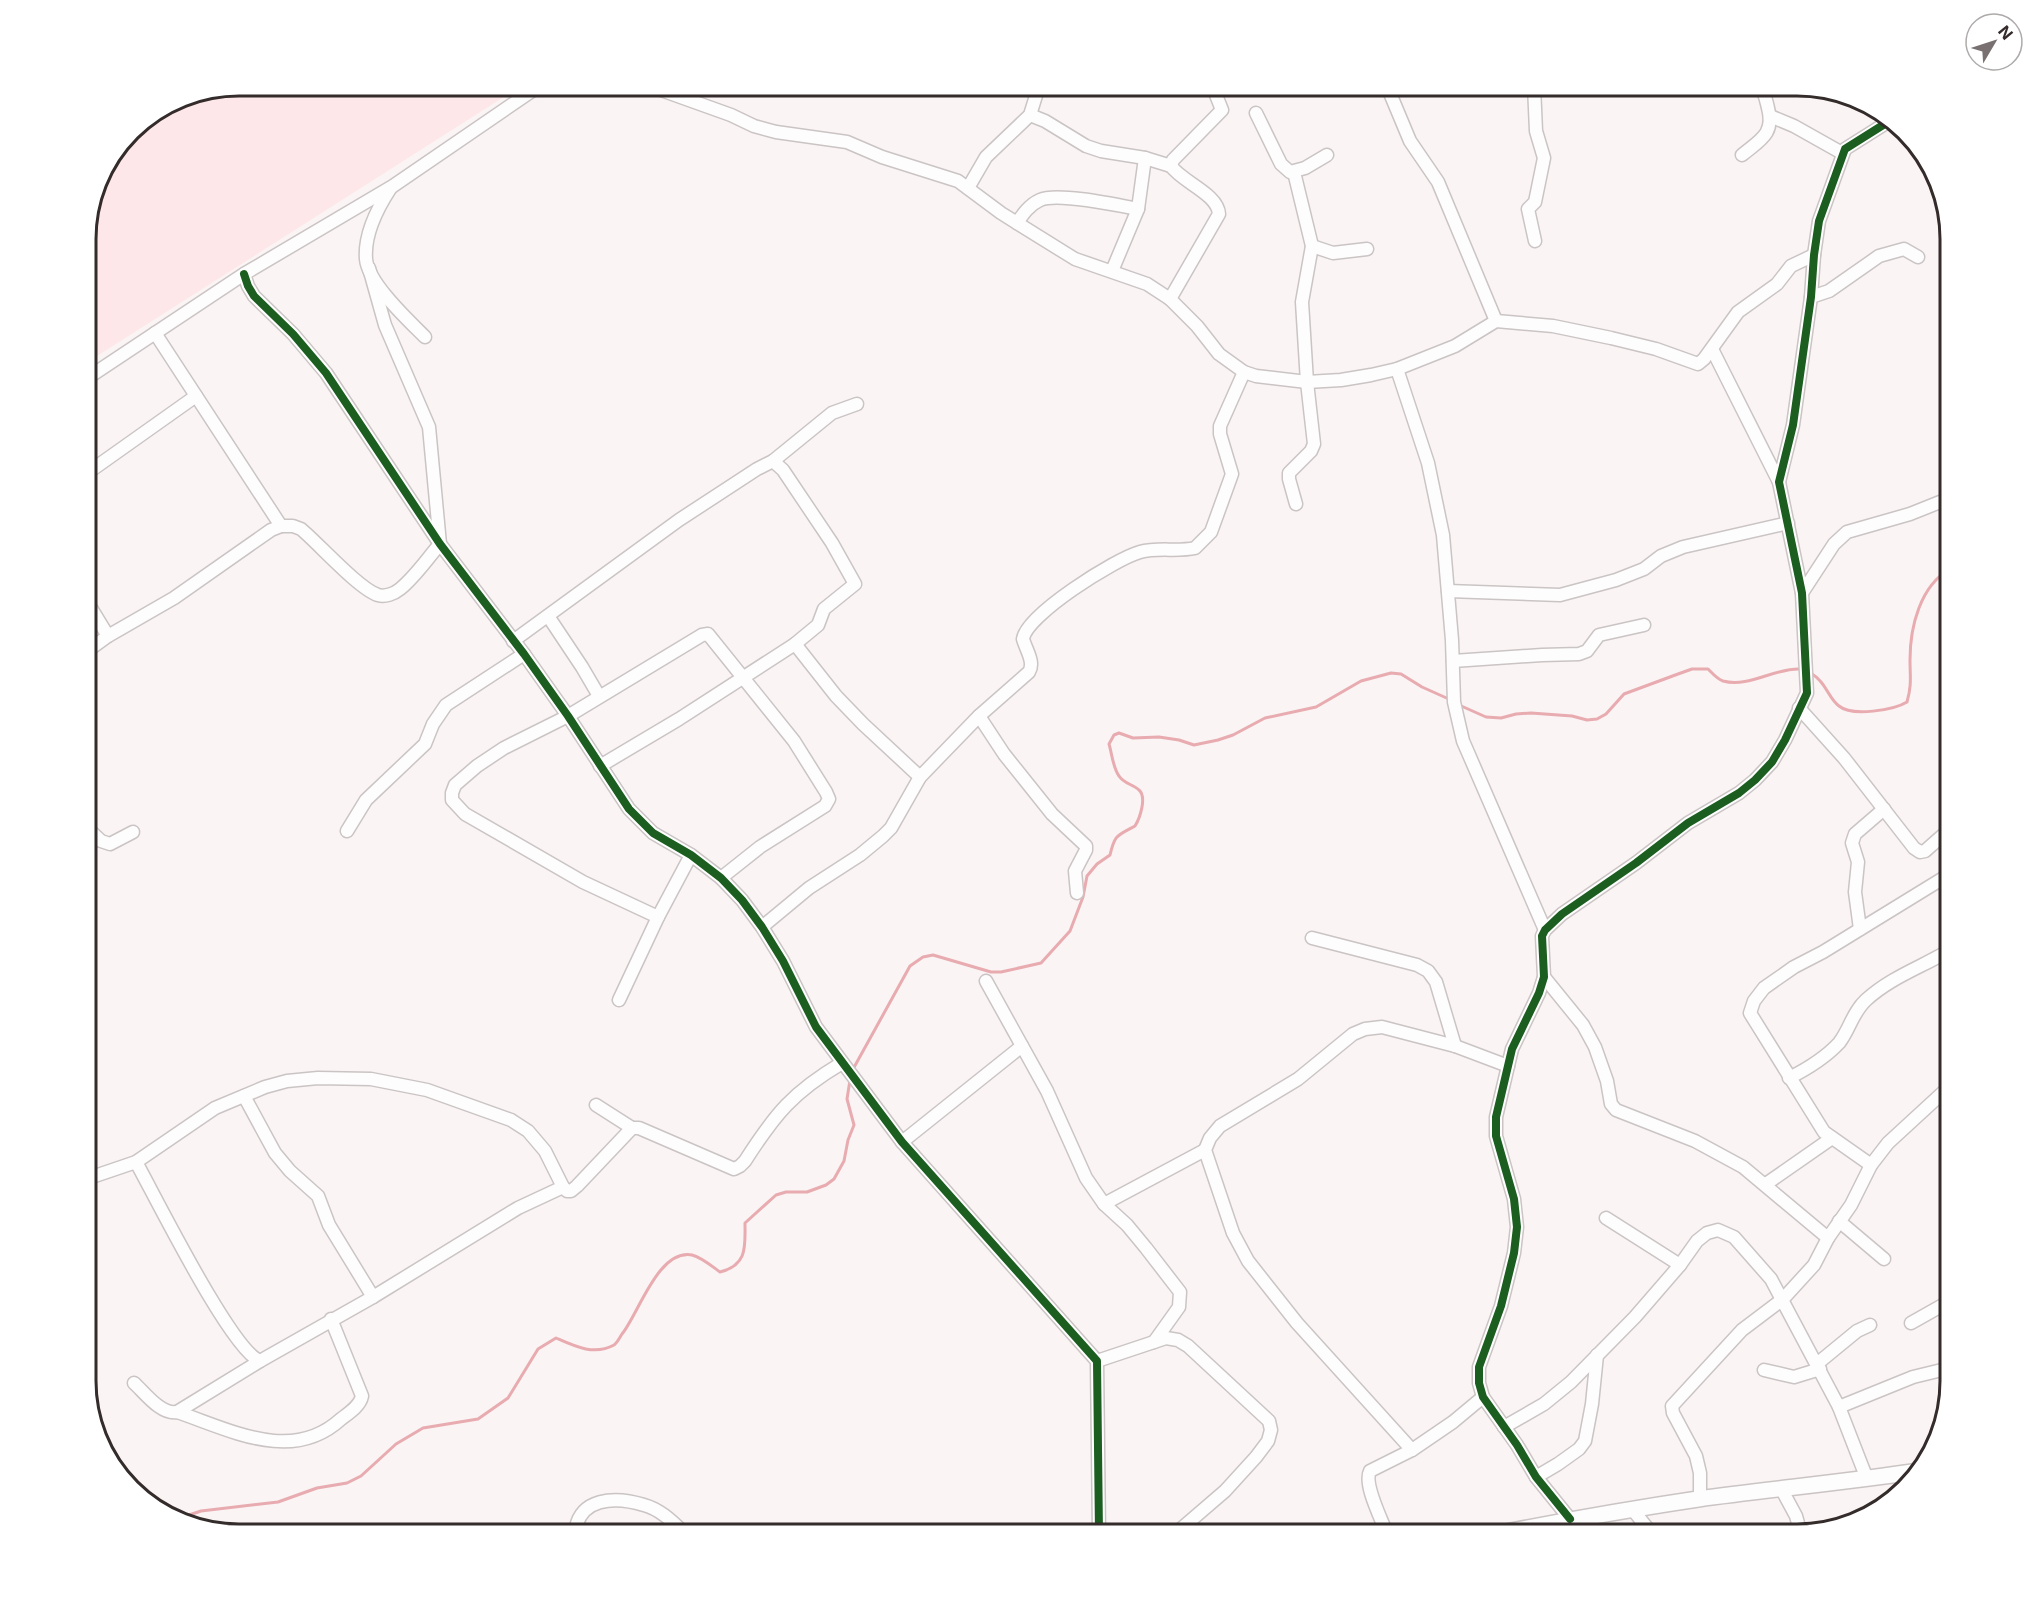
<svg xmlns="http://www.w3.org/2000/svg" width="2036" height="1620" viewBox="0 0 2036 1620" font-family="Inter,sans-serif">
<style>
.green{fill:#fde7e8}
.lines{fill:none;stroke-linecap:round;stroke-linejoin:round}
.stream{stroke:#e8abb0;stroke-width:3}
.minor-casing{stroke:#cbc4c4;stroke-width:15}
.tertiary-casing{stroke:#cbc4c4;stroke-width:18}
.minor{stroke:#fefdfd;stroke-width:12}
.tertiary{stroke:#fefdfd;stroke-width:15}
.cycleway-casing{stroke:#fff;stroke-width:11}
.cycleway{stroke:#1b5e20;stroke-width:8}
.rim{fill:none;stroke:#342b2b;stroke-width:3}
</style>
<rect width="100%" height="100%" fill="#faf4f4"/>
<!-- green -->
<path class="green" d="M239,86H521L86,363V228L101,171L137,124L180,97Z"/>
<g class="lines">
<!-- stream -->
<g class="stream">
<path d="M1812,674C1826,682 1828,698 1839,706C1852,717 1894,710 1907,702C1912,684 1910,677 1910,660C1910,627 1920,586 1950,569"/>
<path d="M1459,705L1486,717L1501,718L1516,714L1531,713L1572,716L1587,720L1597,719L1606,714L1624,694L1678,674L1692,669H1708C1712,673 1717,679 1723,681C1749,688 1774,668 1800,669"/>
<path d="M852,1071L910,966L923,957L933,955L991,972H1001L1041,963L1070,931L1083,897L1087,876L1097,864L1110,855C1115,834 1117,836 1135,826C1140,818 1147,797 1139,790C1133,784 1124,784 1119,776C1113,768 1112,754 1109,744L1114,735L1119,733L1133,738L1159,737L1179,740L1194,745L1218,740L1233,735L1265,718L1316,707L1361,681L1391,673L1401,674L1422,687L1451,700"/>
<path d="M182,1522L186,1516L201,1511L278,1502L317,1488L347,1483L361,1476L396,1444L423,1428L478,1419L508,1398L538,1349L556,1338C574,1346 594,1356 614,1345C617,1343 620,1337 622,1334C639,1313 658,1249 692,1255C701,1257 713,1267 720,1272C748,1265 745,1246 745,1223L776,1195L786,1192H807L826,1185L834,1179L844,1161L848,1140L854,1125L847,1099L850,1080"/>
</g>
<!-- minor casing -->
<g class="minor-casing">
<g id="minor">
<path d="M650,86L731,115L754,126L776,132L847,142L882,157L958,181L1001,213L1075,259L1147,284L1170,299L1197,326L1219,354L1244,372L1256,376L1307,382L1341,380L1371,375L1397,369L1455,346L1496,321L1553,326L1611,338L1656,349L1698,364L1704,359L1738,312L1777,284L1791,266L1814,255"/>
<path d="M1387,86L1410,141L1438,182L1496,321"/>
<path d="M1516,86L1533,91"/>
<path d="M1534,86L1536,131L1544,158L1535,202L1528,209L1535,241"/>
<path d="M1256,113L1281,164L1290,172L1305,168L1327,155"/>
<path d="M1030,115L1045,121L1086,146L1101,151L1145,158L1171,166"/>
<path d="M1770,116L1794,126L1842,153"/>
<path d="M1742,155C1760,140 1775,134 1768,108C1766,100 1765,93 1760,86"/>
<path d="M1294,172L1312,246L1302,302L1307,382L1314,444L1311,451L1289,473V479L1296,504"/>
<path d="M968,188L986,157L1030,115L1039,86"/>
<path d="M390,189C377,209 364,234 366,259C368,283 408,320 425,337"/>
<path d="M1017,223C1023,214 1029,205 1040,200C1057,192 1117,205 1138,209"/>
<path d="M1312,246L1333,253L1367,249"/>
<path d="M1112,271L1138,209L1145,158"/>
<path d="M244,274L248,286L254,296L293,334L326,373L440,544L524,654L568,716L629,809L653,833L691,855L721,878L742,900L762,927L783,961L816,1027L902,1142L1097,1361L1099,1534"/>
<path d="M1811,297L1829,291L1879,256L1904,249L1918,257"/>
<path d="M1170,299L1219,214C1218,194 1182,182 1171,166L1173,160L1222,110L1214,90L1216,86"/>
<path d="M155,333L281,526"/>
<path d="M1712,349L1779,482"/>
<path d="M1397,369L1428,463L1443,535L1452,640L1454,702L1463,741L1545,930"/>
<path d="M86,379L244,274L393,186L539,86"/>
<path d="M773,461L832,413L857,404"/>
<path d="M86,474L196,396"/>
<path d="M1448,591L1560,595L1616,580L1644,569L1661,556L1683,547L1788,523"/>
<path d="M1802,593L1834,544L1847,532L1910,514L1950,498"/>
<path d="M86,600L108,636"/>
<path d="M548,616L582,667L599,696"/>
<path d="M513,641L679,520L757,469L773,461L783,470L832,543L855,584L824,609L818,625L795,644L679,719L600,766"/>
<path d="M795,644L836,696L863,724L920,777"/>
<path d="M86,652L108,636L174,598L271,530L281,526H293L301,529C319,544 359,589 378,595C385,597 394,594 400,589C415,577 427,559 440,544L429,427L385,325L369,268"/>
<path d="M1453,661L1542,655L1579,654L1587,651L1599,635L1644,625"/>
<path d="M1799,708L1844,758L1914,848L1920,852L1925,851L1950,829"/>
<path d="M979,716L1004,754L1052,814L1086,846V850L1075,871L1077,893"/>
<path d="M86,827L101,841L110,844L133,832"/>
<path d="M347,831L366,800L425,744L433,724L446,705L524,654"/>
<path d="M658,917L583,882L465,814L452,800V793L455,785L477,766L504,748L568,716L702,635L708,634L794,741L826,792L829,799L825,806L760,847L721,878"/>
<path d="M762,927L809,888L860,855L883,836L891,828L920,777L979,716L1029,672C1035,662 1026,650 1023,639C1026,615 1115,559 1140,552C1158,547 1177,552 1195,548L1211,532L1232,474L1220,434V426L1244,372"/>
<path d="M1860,929L1855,892L1858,862L1852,843L1855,834L1884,809"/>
<path d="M1312,938L1417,965L1428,971L1436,982L1455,1046"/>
<path d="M1544,977L1583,1025L1595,1047L1607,1081L1611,1104L1616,1110L1695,1141L1743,1167L1828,1238"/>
<path d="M986,981L1047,1091L1086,1178L1104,1204L1127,1225L1146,1248L1180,1292L1179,1307L1154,1342"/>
<path d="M619,1000L658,917L691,855"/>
<path d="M1789,1078C1807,1069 1825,1058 1839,1043C1850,1029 1852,1013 1866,1000C1891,977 1922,967 1950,950"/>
<path d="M244,1096L275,1153L290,1171L318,1196L329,1225L373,1297"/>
<path d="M596,1105L632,1128"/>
<path d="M902,1142L1022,1046"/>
<path d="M136,1162C155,1196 231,1350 260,1361L373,1297L518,1208L563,1187"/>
<path d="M1871,1165L1824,1132L1750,1013L1754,1001L1764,988L1794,967L1823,952L1950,874"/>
<path d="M86,1179L136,1162L215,1108L265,1087L287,1081L318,1078L371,1079L427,1090L511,1120L528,1131L545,1151L563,1187L567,1191H571L577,1186L632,1128H639L734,1169L740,1166L745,1161C775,1114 793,1092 842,1063"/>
<path d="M1766,1184L1832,1138"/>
<path d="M1104,1204L1205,1150"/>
<path d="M1606,1218L1680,1265"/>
<path d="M1839,1221L1884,1259"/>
<path d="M1911,1323L1950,1301"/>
<path d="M1097,1361L1166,1338L1178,1340L1188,1346L1269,1421L1271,1430L1268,1441L1256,1457L1225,1491L1175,1534"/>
<path d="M1818,1363L1857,1331L1870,1325"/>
<path d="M1764,1370L1794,1377L1820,1369"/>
<path d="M134,1383C145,1393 161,1415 177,1412L260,1361"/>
<path d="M1839,1407L1913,1377L1950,1368"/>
<path d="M177,1412C231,1430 292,1464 341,1419C349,1413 360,1406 362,1396L331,1319"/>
<path d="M1504,1427L1544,1404L1571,1382L1635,1317L1680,1265L1697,1241L1707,1233L1718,1230L1734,1237L1771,1279L1839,1407L1867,1479"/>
<path d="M1412,1450L1297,1323L1248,1261L1233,1233L1205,1150L1210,1138L1220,1126L1298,1079L1353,1034L1365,1029L1382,1027L1455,1046L1508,1066"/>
<path d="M1536,1477L1558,1464L1579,1449L1585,1441L1592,1404L1597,1355"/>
<path d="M1782,1490L1796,1516L1801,1534"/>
<path d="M1700,1499V1473L1696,1456L1673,1413L1672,1406L1742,1330L1783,1299L1814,1265L1828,1238L1851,1205L1871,1165L1888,1143L1950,1086"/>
<path d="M1633,1510L1652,1534"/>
<path d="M1570,1519L1536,1477L1517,1445L1483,1397L1479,1383V1367L1501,1306L1514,1253L1517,1227L1514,1199L1496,1136V1117L1512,1049L1539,993L1544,977L1542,936L1545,930L1562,914L1636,863L1688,823L1739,793L1755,780L1772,762L1785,740L1807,693L1802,593L1779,482L1793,425L1811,297L1814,255L1819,221L1845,149L1891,120"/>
<path d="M1560,1521L1566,1534"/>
<path d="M575,1534C578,1497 615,1496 644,1505C659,1509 671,1520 682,1531"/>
<path d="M1387,1534C1382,1520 1363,1484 1370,1471L1412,1450L1453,1422L1483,1397"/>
</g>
</g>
<!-- tertiary casing -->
<g class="tertiary-casing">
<path id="tertiary" d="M1496,1534C1563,1521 1631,1509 1698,1499C1772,1489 1846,1482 1920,1471"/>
</g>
<!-- minor -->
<use href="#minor" class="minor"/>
<!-- tertiary -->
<use href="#tertiary" class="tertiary"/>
<!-- cycleway casing -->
<g class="cycleway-casing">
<g id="cycleway">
<path d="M244,274L248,286L254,296L293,334L326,373L440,544L524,654L568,716L629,809L653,833L691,855L721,878L742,900L762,927L783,961L816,1027L902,1142L1097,1361L1099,1534"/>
<path d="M1570,1519L1536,1477L1517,1445L1483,1397L1479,1383V1367L1501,1306L1514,1253L1517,1227L1514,1199L1496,1136V1117L1512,1049L1539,993L1544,977L1542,936L1545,930L1562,914L1636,863L1688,823L1739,793L1755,780L1772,762L1785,740L1807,693L1802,593L1779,482L1793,425L1811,297L1814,255L1819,221L1845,149L1891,120"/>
</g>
</g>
<!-- cycleway -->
<use href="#cycleway" class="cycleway"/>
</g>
<!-- crop -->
<path d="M0 0H2036V1620H0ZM239 96H1797A143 143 0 0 1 1940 239V1381A143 143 0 0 1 1797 1524H239A143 143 0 0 1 96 1381V239A143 143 0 0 1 239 96Z" fill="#fff" fill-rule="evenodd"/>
<path class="rim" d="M239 96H1797A143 143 0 0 1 1940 239V1381A143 143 0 0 1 1797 1524H239A143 143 0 0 1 96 1381V239A143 143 0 0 1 239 96Z"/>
<!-- north arrow -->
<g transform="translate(1994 42) rotate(51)"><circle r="28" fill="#ffffff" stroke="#aeaaaa" stroke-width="1.5"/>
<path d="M0-4.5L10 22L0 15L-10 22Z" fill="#797171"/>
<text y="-9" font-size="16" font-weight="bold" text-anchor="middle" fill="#342b2b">N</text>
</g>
</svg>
